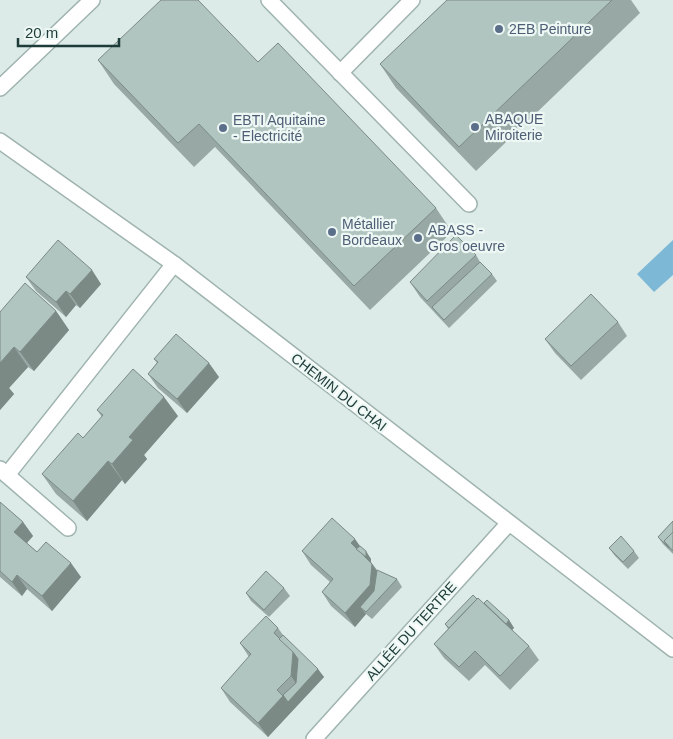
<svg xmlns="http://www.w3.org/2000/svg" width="673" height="739" viewBox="0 0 673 739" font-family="Arial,sans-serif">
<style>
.water{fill:#7db9d7}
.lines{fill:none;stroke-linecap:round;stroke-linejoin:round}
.minor-casing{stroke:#9fb3af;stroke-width:18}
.minor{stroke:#fff;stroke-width:15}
.wall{fill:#98a9a5}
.shaded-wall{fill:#7c8a86}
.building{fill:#b1c5c0;stroke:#7c8a86}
.service-dot{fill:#5c6f8a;stroke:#edf7f4;stroke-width:2}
.labels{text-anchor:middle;stroke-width:4.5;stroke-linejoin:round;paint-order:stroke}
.service-label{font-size:14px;fill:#4e5e75;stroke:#edf7f4;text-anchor:start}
.street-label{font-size:14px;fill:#1d3b38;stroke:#edf7f4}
</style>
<rect width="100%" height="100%" fill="#dcebe7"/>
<!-- water -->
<path class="water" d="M673,240V275L654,292L637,274Z"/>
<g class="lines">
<!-- minor casing -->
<g class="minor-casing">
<g id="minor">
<path d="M269,0L469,204"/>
<path d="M340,73L412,0"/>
<path d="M0,88L92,0"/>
<path d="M0,141L174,264L673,649"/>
<path d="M0,469L68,528"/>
<path d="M7,475L174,264"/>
<path d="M314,739L508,524"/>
</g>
</g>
<!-- minor -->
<use href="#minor" class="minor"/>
</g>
<!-- wall -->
<g class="wall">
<path d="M447,0H631L640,13L476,171L396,88L380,64Z"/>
<path d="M98,60L258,62L436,208L452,232L370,310L215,147L194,167L114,84Z"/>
<path d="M476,255L480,262L492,274L497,281L449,328L420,297L410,282Z"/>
<path d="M26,277L101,284L80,308L76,305L66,317L36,291Z"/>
<path d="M56,311L69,330L34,371L28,367L9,388L14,394L0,410V312Z"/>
<path d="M618,322L627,336L581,380L555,353L545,339Z"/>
<path d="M154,359L219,377L187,413L158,388L148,374L157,363Z"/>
<path d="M97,410L178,416L144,455L147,459L125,484L122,480L87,521L56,494L42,474L83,438L102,417Z"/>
<path d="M0,502L23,522L33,536L27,543L37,552L81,577L52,611L27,589L22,596L0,577Z"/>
<path d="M673,521V554L663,544L658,537Z"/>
<path d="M359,546L371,559V562L377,570L397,579L402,587L372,619L366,614L355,627L331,606L322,592L330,582L311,565L302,551Z"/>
<path d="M609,548L634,551L639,558L628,569L615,556Z"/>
<path d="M284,588L290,596L269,617L251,601L246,593Z"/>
<path d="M477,599L509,620L514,628L512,630L529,646L539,660L510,690L485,665L469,681L444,658L434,644L448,629L445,624Z"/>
<path d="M278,628L283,635L324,677L268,737L230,702L221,688L249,657L240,643Z"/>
</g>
<!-- shaded-wall -->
<g class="shaded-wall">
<path d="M92,270L101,284L80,308L70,294Z"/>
<path d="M66,291L76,305L66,317L56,302Z"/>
<path d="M56,311L69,330L34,371L20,352Z"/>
<path d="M14,347L28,367L9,388L14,394L0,410V363Z"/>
<path d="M209,363L219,377L187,413L177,399Z"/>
<path d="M164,397L178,416L144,455L147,459L125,484L112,464L129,437Z"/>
<path d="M108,461L122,480L87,521L73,501Z"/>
<path d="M23,522L33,536L24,546L14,532Z"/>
<path d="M355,539L365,553L362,556L351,543Z"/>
<path d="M366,551L371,559V567L365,560Z"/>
<path d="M71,563L81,577L52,611L42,596Z"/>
<path d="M372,564L382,578L380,599L379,598L360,607L366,614L355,627L345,613Z"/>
<path d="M17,575L27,589L22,596L12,582Z"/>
<path d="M509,620L514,628L510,632L505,625Z"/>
<path d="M293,652L318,669L324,677L268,737L258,723L283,696L300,689L291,676Z"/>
</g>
<!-- building -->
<g class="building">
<path d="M161,0H198L258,62L278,43L436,208L354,286L199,124L178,143L98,60Z"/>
<path d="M447,0H612L459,147L380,64Z"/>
<path d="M456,235L476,255L427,301L410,282Z"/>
<path d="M58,240L92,270L70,294L66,291L56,302L26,277Z"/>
<path d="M480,262L492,274L444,320L432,307Z"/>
<path d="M25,283L56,311L20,352L14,347L0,363V312Z"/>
<path d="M591,294L618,322L571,366L545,339Z"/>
<path d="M176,334L209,363L177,399L148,374L158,362L154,359Z"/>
<path d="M133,369L164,397L129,437L133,440L112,464L108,461L73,501L42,474L78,433L83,438L103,415L97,410Z"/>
<path d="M0,502L23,522L14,532L37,552L46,542L71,563L42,596L17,575L12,582L0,571Z"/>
<path d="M332,518L355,539L351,543L372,564L370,585L345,613L322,592L333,579L302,551Z"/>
<path d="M673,521V532L664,541L669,548L658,537Z"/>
<path d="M673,532V551L664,541Z"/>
<path d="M621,536L634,551L623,562L609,548Z"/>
<path d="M360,546L366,551V557L356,549Z"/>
<path d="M377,570L397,579L366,612L360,607L374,591Z"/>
<path d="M266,571L284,588L264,610L246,593Z"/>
<path d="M473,595L477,599L449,628L445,624Z"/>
<path d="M478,598L529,646L500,676L475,651L459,667L434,644Z"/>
<path d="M487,600L509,620L506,624L484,603Z"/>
<path d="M266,616L278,628L274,633L293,652L291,676L277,690L283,696L258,723L221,688L251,654L240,643Z"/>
<path d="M283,635L318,669L288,702L283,695L296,683L298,659L293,652L279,639Z"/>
</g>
<!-- markers -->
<g class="service-dot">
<circle cx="499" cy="29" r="5"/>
<circle cx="475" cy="127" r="5"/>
<circle cx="223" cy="128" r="5"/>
<circle cx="332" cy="232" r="5"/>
<circle cx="418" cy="238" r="5"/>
</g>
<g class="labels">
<!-- service labels -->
<g class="service-label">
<text x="509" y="34">2EB Peinture</text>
<text x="485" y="124">ABAQUE<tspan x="485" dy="16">Miroiterie</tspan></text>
<text x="233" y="125">EBTI Aquitaine<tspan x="233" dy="16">- Electricité</tspan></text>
<text x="342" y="229">Métallier<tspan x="342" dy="16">Bordeaux</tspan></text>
<text x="428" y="235">ABASS -<tspan x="428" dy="16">Gros oeuvre</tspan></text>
</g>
<!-- street labels -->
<g class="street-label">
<text transform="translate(339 392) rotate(38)" y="5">CHEMIN DU CHAI</text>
<text transform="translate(411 631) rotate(-48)" y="5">ALLÉE DU TERTRE</text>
</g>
</g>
<!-- scale -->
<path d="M18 38v8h101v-8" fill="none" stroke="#1d3b38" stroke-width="2.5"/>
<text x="25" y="38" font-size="15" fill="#1d3b38" stroke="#edf7f4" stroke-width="4" paint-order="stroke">20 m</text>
</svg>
